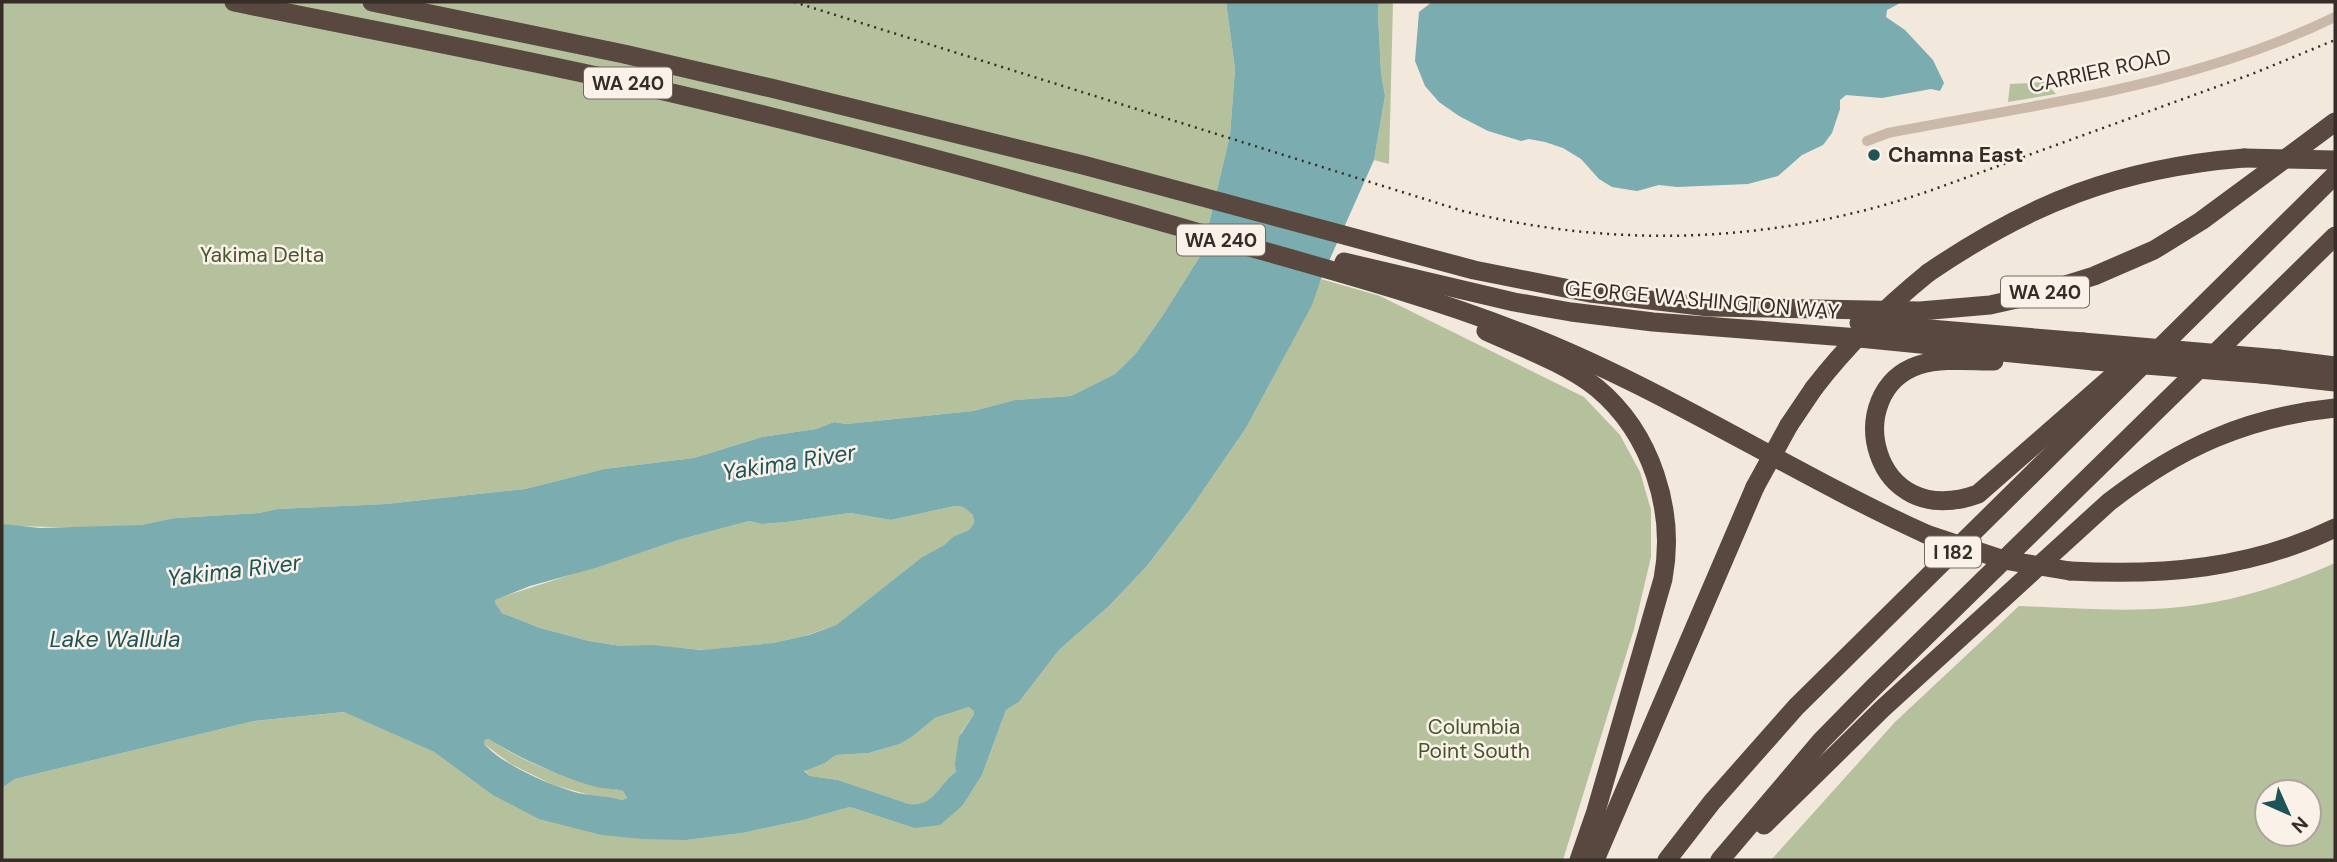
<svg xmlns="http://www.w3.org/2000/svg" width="2337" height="862" viewBox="0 0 2337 862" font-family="'DM Sans',sans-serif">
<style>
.green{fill:#b4c19c;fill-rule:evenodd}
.water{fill:#7bacaf;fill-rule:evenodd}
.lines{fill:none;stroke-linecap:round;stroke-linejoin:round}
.street{stroke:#cab9a8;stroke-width:10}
.highway{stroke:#584840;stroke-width:19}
.rail{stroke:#372d28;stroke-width:2.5;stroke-dasharray:2 5;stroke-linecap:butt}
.highway-bridge{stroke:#584840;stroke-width:19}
.poi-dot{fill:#1e5358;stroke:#faf2e9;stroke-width:2.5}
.labels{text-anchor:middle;stroke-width:5;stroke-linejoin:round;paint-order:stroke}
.shield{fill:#faf2e9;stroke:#726862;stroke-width:2}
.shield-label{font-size:19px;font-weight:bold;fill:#372d28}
.street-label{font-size:21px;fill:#372d28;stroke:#faf2e9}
.poi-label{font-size:21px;font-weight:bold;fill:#372d28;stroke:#faf2e9;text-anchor:start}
.park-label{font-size:21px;fill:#45552c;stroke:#faf2e9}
.water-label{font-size:23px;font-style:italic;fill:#1e5358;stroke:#faf2e9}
</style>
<rect width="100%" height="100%" fill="#f2e8dc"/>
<!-- green -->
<g class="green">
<path d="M2,2H1226L1235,69L1230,135L1202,253L1163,315L1137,352L1115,374L1071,396L1015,400L973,411L846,424L834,422L816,429L762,437L694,458L604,469L525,489L386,504L277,509L259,513L175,518L141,525L97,528L10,526L2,524Z"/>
<path d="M1379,2H1393L1389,164L1374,160L1385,96L1381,73L1378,15Z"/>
<path d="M2045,82L2056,94L2008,102L2010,84Z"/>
<path d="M1321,279L1380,296L1584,397L1620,435L1640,472L1651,510V557L1634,629L1563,860H2V788L15,779L254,721L345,712L434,752L491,794L687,840L742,833L803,820L850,807L914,828L963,805L982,775L1006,710L1019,702L1059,650L1110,605L1146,567L1189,511L1246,428L1285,355Z"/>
<path d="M955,506L963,507L973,515L974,523L969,530L954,536L944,545L922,557L836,625L805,636L773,643L706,650L652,646H621L589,641L540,628L502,613L495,604V600L499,598L678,540L749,521L762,524L787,522L850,513L891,520Z"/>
<path d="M2335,563V860H1771L1895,722L2019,606C2069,608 2119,612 2170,608C2227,604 2283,586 2335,563ZM2267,792H2309V834H2267Z"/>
<path d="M969,707L973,709L974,714L961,733L956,772C938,784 936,807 909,804L838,780L810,776L804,770L825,763L836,755L869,753L900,744L913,736L935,718Z"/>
<path d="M489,739C520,760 559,776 596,786C605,789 614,788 623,791L627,798L622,800L590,795L553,785L511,764L484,744L485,740Z"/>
</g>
<!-- water -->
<g class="water">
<path d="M1226,2H1379L1378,15L1381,73L1385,96L1374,160L1321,279L1312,305L1246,428L1189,511L1146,567L1110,605L1059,650L1019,702L1006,710L982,775L963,805L940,825L914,828L850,807L803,820L742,833L687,840L643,839L602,835L539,819L491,794L434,752L344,712L254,721L15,779L2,788V524L40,528L141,525L175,518L259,513L277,509L386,504L525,489L604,469L694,458L762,437L816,429L834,422L846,424L973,411L1015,400L1071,396L1115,374L1137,352L1163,315L1202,253L1230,135L1235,69ZM955,506L963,507L973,515L974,523L969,530L954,536L944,545L922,557L836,625L809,635L773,643L702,650L652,645L621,646L589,641L540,628L502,613L495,603V600L530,586L595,568L678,540L749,521L762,524L787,522L850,513L891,520ZM969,707L973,710L974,714L959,737L955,764L956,772C939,783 935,807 909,804L838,780L810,776L804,771L825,763L836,755L869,753L900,744L913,736L935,718ZM489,739C515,756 571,782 601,788C608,789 616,789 623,791L627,798L622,800C608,796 593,796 578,793C551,786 503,765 484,744L485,740Z"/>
<path d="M1432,2H1902L1887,10L1886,17L1905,30L1933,60L1944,83L1940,91L1931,89L1882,98L1846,95L1840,100V109L1832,133L1823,145L1802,155L1778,176L1748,184L1677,187L1659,185L1637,191L1612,187L1599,179L1581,159L1563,148L1545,142L1529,139L1521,141L1488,131L1459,116L1439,102L1425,86L1415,61L1419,12Z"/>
</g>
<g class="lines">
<!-- street -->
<path class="street" d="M1867,141L1888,133C2039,104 2196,85 2335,17"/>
<!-- highway -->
<g class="highway">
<path d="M234,2C380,32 527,59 672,93C844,133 1014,179 1183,228C1295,261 1409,289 1517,331C1659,385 1787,471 1926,534"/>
<path d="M372,2L624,54L771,88L1083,165L1474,270L1590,293L1709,307L1920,311L1990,305L2030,296L2094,276L2154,250L2201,221L2335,122"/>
<path d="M1344,262L1514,302L1571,312L1653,322L1859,338L2094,361"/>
<path d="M1928,273C2030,203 2120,168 2244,158"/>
<path d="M1859,323L2083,342"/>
<path d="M1486,331C1521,347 1567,364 1597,388C1651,433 1676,510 1663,579L1596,811L1579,860"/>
<path d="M2279,359L2335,366"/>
<path d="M1994,361C1970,361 1942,358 1919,365C1840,391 1871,533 1978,494L2121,369"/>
<path d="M2261,374L2335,382"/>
<path d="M1789,425L1814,388"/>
<path d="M2070,571C2162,576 2251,569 2335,528"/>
<path d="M1764,825L1882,709L2109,502C2179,448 2246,417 2335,408"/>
<path d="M1595,860L1755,487"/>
<path d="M1667,860L1712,802L1796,707L2335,175"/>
<path d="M1720,860L1821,741L1874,687L2335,236"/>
</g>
<!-- rail -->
<path class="rail" d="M794,2L1463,211C1620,250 1779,243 1932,190L2252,74L2335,40"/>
<!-- highway-bridge -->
<g class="highway-bridge">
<path d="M2244,158L2335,160"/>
<path d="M2083,342L2279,359"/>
<path d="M2094,361L2261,374"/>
<path d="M1814,388C1847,345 1885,308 1928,273"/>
<path d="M1755,487L1789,425"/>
<path d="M1926,534L2004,560L2070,571"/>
</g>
</g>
<!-- markers -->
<circle class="poi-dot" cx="1874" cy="155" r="7"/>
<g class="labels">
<!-- shield labels -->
<g class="shield">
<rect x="584" y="67.5" width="88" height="31" rx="5"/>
<rect x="1177" y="224.5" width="88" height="31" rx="5"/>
<rect x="2001" y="276.5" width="88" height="31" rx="5"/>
<rect x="1925" y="536.5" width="56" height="31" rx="5"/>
</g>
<g class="shield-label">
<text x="628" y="90">WA 240</text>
<text x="1221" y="247">WA 240</text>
<text x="2045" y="299">WA 240</text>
<text x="1953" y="559">I 182</text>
</g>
<!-- street labels -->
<g class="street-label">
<text transform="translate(2100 71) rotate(-12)" y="7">CARRIER ROAD</text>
<text transform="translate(1702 300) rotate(5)" y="7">GEORGE WASHINGTON WAY</text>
</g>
<!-- poi labels -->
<g class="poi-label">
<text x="1888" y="162">Chamna East</text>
</g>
<!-- park labels -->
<g class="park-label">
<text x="262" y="262">Yakima Delta</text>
<text x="1474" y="734">Columbia<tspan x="1474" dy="24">Point South</tspan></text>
</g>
<!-- water labels -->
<g class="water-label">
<text transform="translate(789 462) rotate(-9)" y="8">Yakima River</text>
<text transform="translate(234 570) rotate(-7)" y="8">Yakima River</text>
<text x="115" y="647">Lake Wallula</text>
</g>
</g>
<!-- border -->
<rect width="2337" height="862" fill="none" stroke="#372d28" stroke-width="7"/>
<!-- north arrow -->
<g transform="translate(2288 813) rotate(135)"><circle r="33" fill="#faf2e9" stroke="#aca39c" stroke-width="2"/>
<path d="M0-5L12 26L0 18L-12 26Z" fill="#1e5358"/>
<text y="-10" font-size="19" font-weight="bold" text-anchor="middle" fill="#372d28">N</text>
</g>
</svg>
